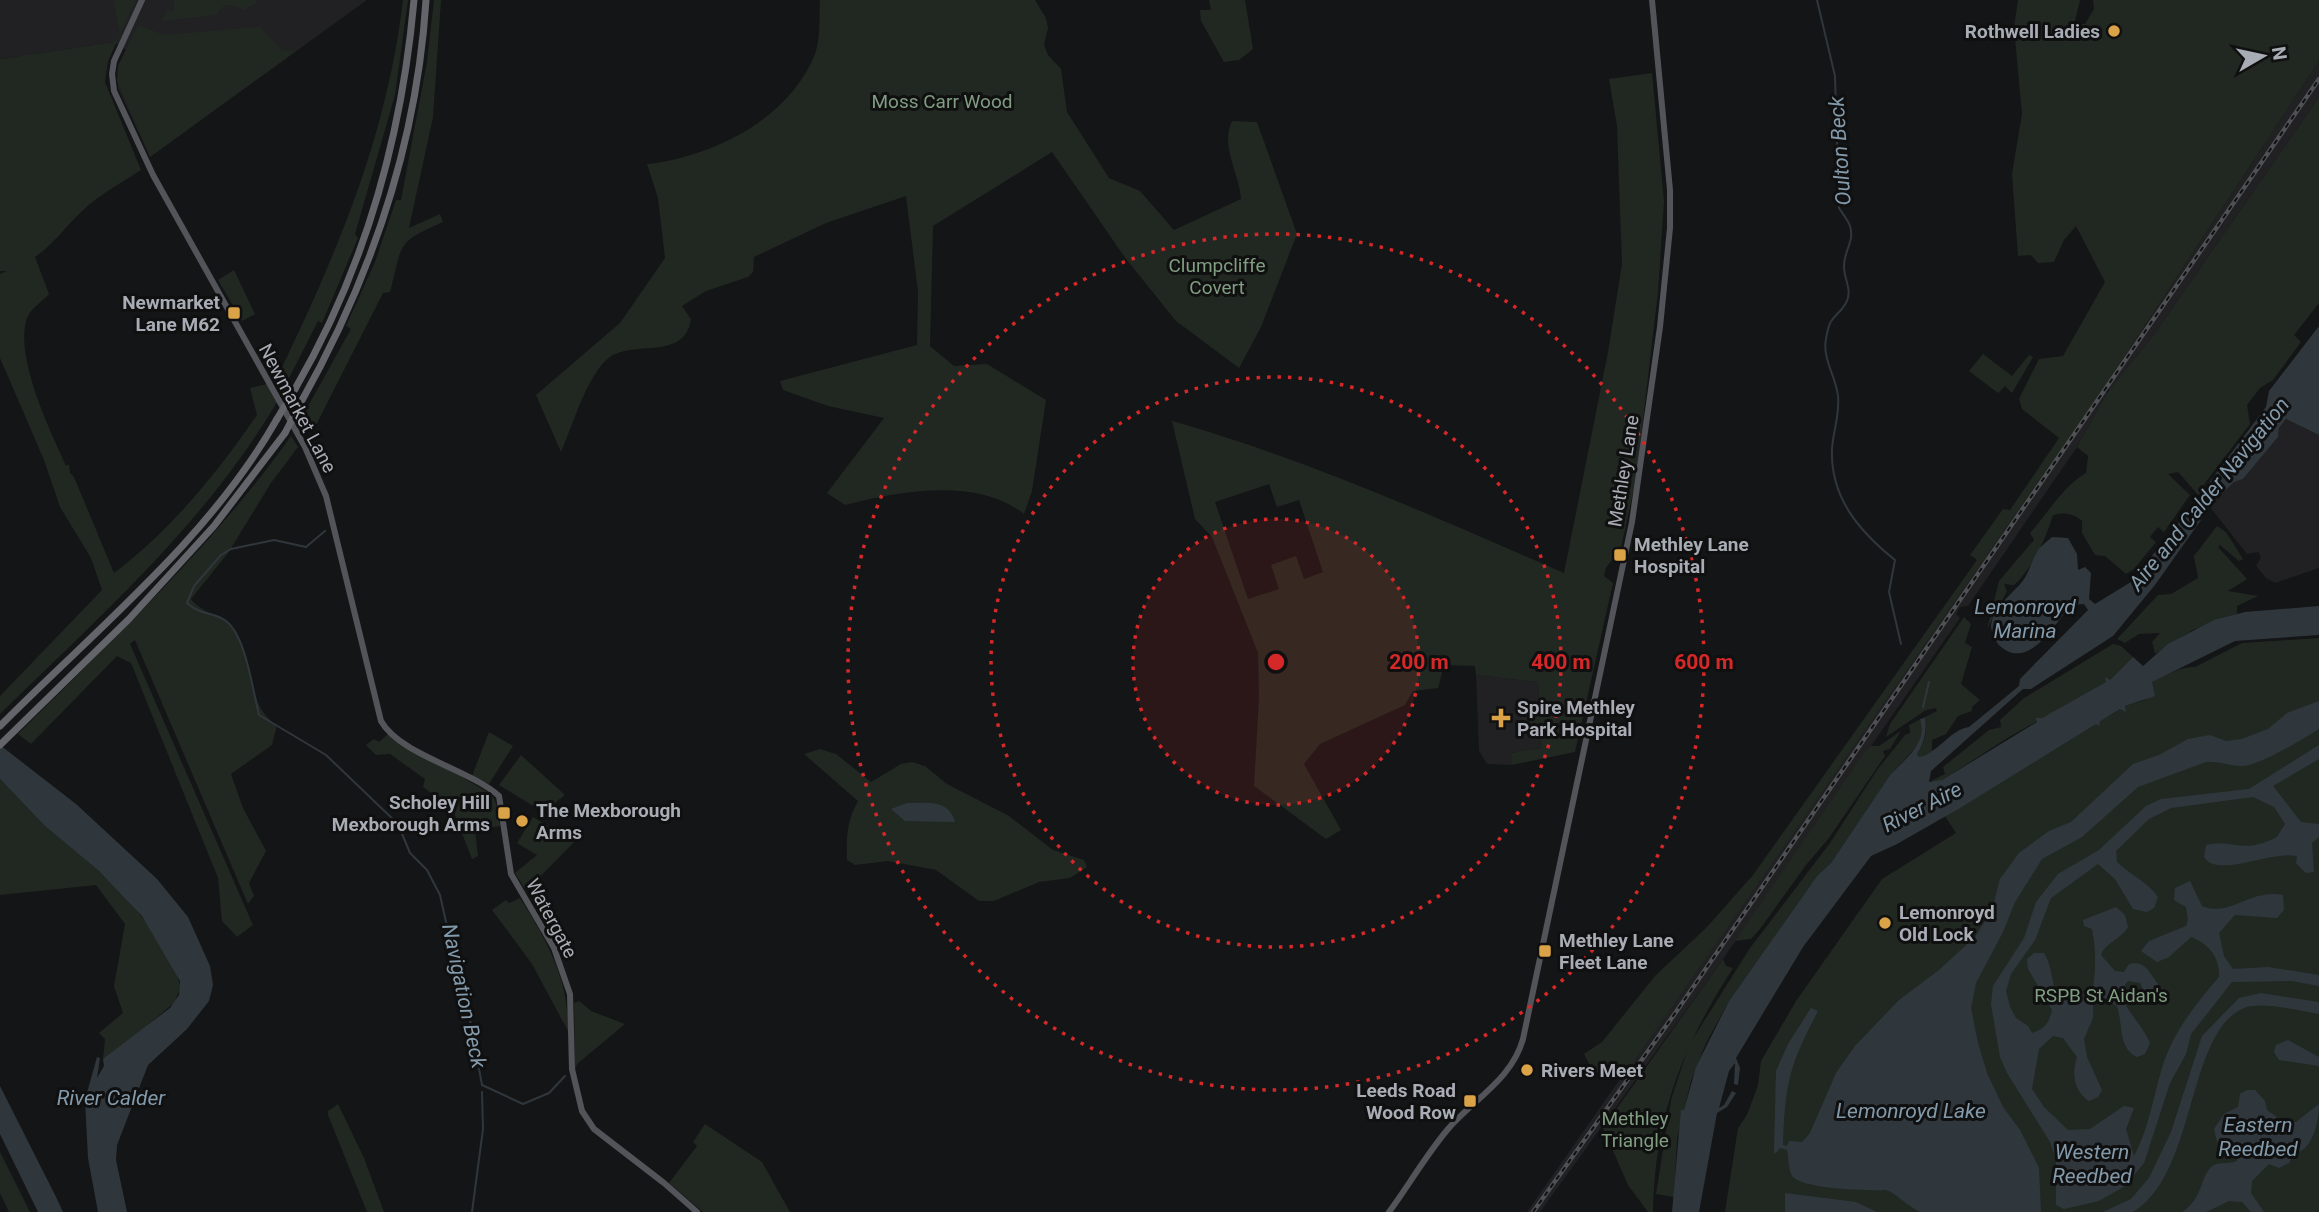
<svg xmlns="http://www.w3.org/2000/svg" width="2319" height="1212" viewBox="0 0 2319 1212" font-family="Roboto,sans-serif">
<style>
.built{fill:#212123}
.green{fill:#212822;fill-rule:evenodd}
.water{fill:#2f373d}
.lines{fill:none;stroke-linecap:round;stroke-linejoin:round}
.stream{stroke:#2f373d;stroke-width:2}
.major{stroke:#525459;stroke-width:6}
.highway{stroke:#63656b;stroke-width:7}
.rail-casing{stroke:#4f5155;stroke-width:4.5}
.rail{stroke:#101011;stroke-width:2;stroke-dasharray:5;stroke-linecap:butt}
.highway-bridge{stroke:#63656b;stroke-width:7}
.ring{fill:none;stroke:#d62828;stroke-width:3.5;stroke-dasharray:3.5 7}
.poi-dot{fill:#dba347;stroke:#101011;stroke-width:2.5}
.labels{text-anchor:middle;stroke-width:6;stroke-linejoin:round;paint-order:stroke}
.poi-label{font-size:19px;font-weight:bold;fill:#a8acb4;stroke:#101011;text-anchor:start}
.park-label{font-size:19px;fill:#819d82;stroke:#101011}
.street-label{font-size:19px;fill:#a8acb4;stroke:#101011}
.water-label{font-size:21px;font-style:italic;fill:#839aab;stroke:#101011}
.centre{fill:#d62828;stroke:#101011;stroke-width:3.5}
.ring-label{font-size:21px;text-anchor:middle;font-weight:bold;fill:#d62828;stroke:#101011;stroke-width:6;stroke-linejoin:round;paint-order:stroke}
</style>
<rect width="100%" height="100%" fill="#141516"/>
<!-- built -->
<g class="built">
<path d="M0,0H367L150,157L118,88V66L126,50L114,42L0,59Z"/>
<path d="M2319,61V97L2153,336L2110,390L2105,386Z"/>
<path d="M2102,390L2107,393L2077,447L1968,606L1960,607L1956,614L1960,618L1723,959L1540,1212H1527Z"/>
<path d="M2286,419L2319,435V568L2275,583L2266,578L2256,566L2261,557L2258,552L2247,554L2210,507L2234,482L2243,479L2278,437L2279,428Z"/>
<path d="M1476,675L1538,682L1539,706L1524,730H1540L1541,748L1511,753L1512,765L1487,764L1479,751Z"/>
</g>
<!-- green -->
<g class="green">
<path d="M114,0H136L108,61L105,82L141,170C124,181 106,191 90,204C69,221 56,243 35,257L49,294C42,302 31,308 27,318C14,357 50,430 66,466L69,464L70,473L74,477L114,573C171,530 217,473 257,415L250,388L267,384L277,402C206,523 99,617 0,714V696L102,590L91,558L60,507L44,460L0,358V274L7,271H0V59L114,42L120,35Z"/>
<path d="M174,0H256V3L245,10C231,5 226,0 216,15L162,21L167,10L171,12L174,9Z"/>
<path d="M403,0H408L395,95L355,234L358,238L322,323L318,321L281,394L275,382C336,255 386,141 403,0Z"/>
<path d="M434,0H441L433,117L409,228L440,214L443,222C395,243 403,243 390,292L383,293L315,427L306,431L297,426L351,329L346,326L375,262L396,200H401L427,62Z"/>
<path d="M820,0H1035L1046,18L1048,28L1044,45L1048,55L1061,69L1067,112L1109,178L1140,191L1174,230L1241,199C1239,172 1220,147 1232,121L1257,122L1297,234L1261,327L1239,368L1176,321L1126,259L1052,152L933,226L930,346L954,366L987,364L1046,400L1032,491L1024,514C977,477 900,491 845,505L827,493L884,418L828,406L783,390L780,381L917,345L918,291L906,196L826,223L754,257L753,272L748,277L706,291L682,306L691,319C685,361 634,340 610,357C588,372 572,427 561,452L536,395L620,323L665,258L658,198L647,164C713,157 790,118 815,54C821,38 819,16 820,0Z"/>
<path d="M1209,0H1245L1253,49L1239,60L1224,62L1201,21L1200,10H1211Z"/>
<path d="M2018,0H2080L2072,33L2080,24H2085L2094,9L2093,0H2319V61L2105,386L1625,1074L1607,1067L1606,1071L1594,1073L1584,1054L1602,1042L1655,976L1707,927L1753,875L1977,560L1970,555L2003,509L2010,510L2059,438L2022,409L2019,399L2039,359L2063,356L2105,282L2076,226L2064,240L2054,262L2038,263L2031,255L2018,256L2012,174L2022,114L2014,27Z"/>
<path d="M141,26L164,35L260,27L282,50L296,51L150,157L117,81L118,66L137,27Z"/>
<path d="M1652,73L1664,201L1658,292L1636,479L1621,548L1606,568L1604,576L1613,583L1575,752L1512,765L1511,753L1541,748L1540,730L1524,731L1523,707L1539,705L1538,682L1476,675L1475,666L1444,665L1438,688L1413,691L1405,705L1320,744L1304,764L1341,830L1326,839L1254,786L1259,697L1258,653L1212,537L1195,519L1172,421C1307,459 1435,517 1564,573L1608,352L1622,264L1617,126L1609,79ZM1269,484L1277,507L1299,500L1323,572L1304,579L1296,556L1271,565L1279,589L1248,599L1215,502Z"/>
<path d="M2319,97V303L2294,335L2301,342L2273,380L2260,388L2247,405L2250,424L2205,483L2200,497L2178,472L2168,474L2190,495L2164,532L2158,527L2150,537L2156,542L2134,569L2126,574L2105,556L2095,555L2082,533V521C2073,513 2064,512 2053,515C2046,538 2033,568 2014,585L2004,584L2007,591L1987,629L1999,581L2034,540L2030,533C2047,514 2064,485 2086,473L2088,456L2077,447L2107,393L2153,336Z"/>
<path d="M234,270L255,314L242,321L218,280Z"/>
<path d="M1983,354L2012,376L2029,355L2033,357L2012,393L2005,386L1998,393L1969,371Z"/>
<path d="M291,436L298,447L271,483L228,553L191,599C205,617 226,613 237,633C253,660 247,708 277,725L272,745L231,774L243,808L266,851L249,883L254,896L248,904L135,640L130,644L253,925L237,937L222,921L218,878L131,663L117,656L31,744L18,734C113,639 213,546 291,436Z"/>
<path d="M2217,526L2226,532L2243,559L2239,561L2220,545L2218,547L2247,579L2228,591L2258,596L2237,606V614L2193,630L2155,654L2152,642L2160,633L2139,634L2125,643L2117,639L2158,595L2171,594L2198,578L2194,556Z"/>
<path d="M1964,617L1971,624L1965,643L1972,647L1961,684L1980,700L1972,707V711L1958,716L1946,734L1932,740V752L1919,757L1917,754C1925,744 1927,731 1925,718L1921,719L1923,727L1919,744L1890,775L1831,863L1817,876L1729,1001L1706,1043L1691,1081L1677,1139L1674,1197L1656,1194L1671,1100L1689,1045L1750,948L1830,843L1877,770L1905,735L1910,733L1909,725L1937,711L1936,708L1926,710L1886,737L1890,724Z"/>
<path d="M2319,638V1212H1725L1738,1128L1747,1115L1758,1085L1761,1061L1796,1001L1882,879L1956,833L1945,816L2125,706L2145,700L2152,682C2164,676 2181,666 2195,667L2242,643Z"/>
<path d="M2113,644L2121,646L2133,657L2110,680L2009,737L1942,780L1934,784L1931,781L1945,774L1943,767L1989,730L2001,727L2000,720L2024,698Z"/>
<path d="M1901,731L1890,749L1883,751L1885,756L1829,838L1806,865L1760,929L1751,939L1735,941L1864,753L1871,746H1879Z"/>
<path d="M489,732L513,746L489,784L472,776Z"/>
<path d="M388,734L491,794L496,803L500,826L475,830L478,856L472,859L453,810L423,787L425,779L390,754L376,755L366,745L374,739L379,742Z"/>
<path d="M820,749L836,754L871,782L901,764L912,762L925,766L947,784L1009,816L1053,850L1084,860L1087,867L1070,878L1039,882L994,901H979L936,870L888,861L855,865L847,860C846,837 847,821 858,801L804,754Z"/>
<path d="M521,755L565,795L543,812L499,785Z"/>
<path d="M0,779L45,826L99,871L132,904L149,926L177,973L180,987L175,1002L109,1058L103,1059L105,1039L99,1033L123,1013L114,986L125,924L96,885L0,895Z"/>
<path d="M533,817L574,842L526,891L515,873L537,855L517,843Z"/>
<path d="M520,898C547,941 569,979 568,1031L532,964L492,910L506,900L509,903Z"/>
<path d="M1723,959L1726,966L1733,968C1682,1047 1655,1116 1653,1212H1648L1628,1185L1603,1128Z"/>
<path d="M579,1001L591,1011L625,1024L577,1064L575,1070L574,1003Z"/>
<path d="M338,1104L364,1158L384,1212H367L328,1115V1111Z"/>
<path d="M705,1124L762,1162L790,1212H703L669,1183L697,1146L693,1142Z"/>
<path d="M0,1152L30,1212H9L0,1193Z"/>
</g>
<!-- water -->
<g class="water">
<path d="M2319,326V435L2286,419L2279,428L2278,437L2243,479L2234,482L2213,503L2155,585L2113,636L2031,689H2023L1931,771L1929,782L1942,780L2037,722L2036,718H2042L2106,682L2105,677L2110,680L2133,657L2143,666L2168,644L2214,620L2245,612L2319,606V635L2235,641L2152,682L2155,696L2125,706L2126,712L2120,709L2099,722L2100,726L2096,724L1960,808L1897,844L1871,856L1803,947L1736,1058L1740,1068L1738,1085L1734,1084L1735,1063L1729,1071L1719,1108L1724,1105L1732,1091L1736,1093L1727,1107L1717,1113L1699,1212H1672L1681,1110H1684L1696,1067L1729,1001L1817,876L1831,863L1890,775C1906,758 1928,743 1920,719L1925,718C1927,731 1924,744 1917,754L1919,757C1939,753 1949,730 1969,727L2019,686L2020,679L2088,610L2084,604L2071,605C2056,622 2029,672 2000,646C1996,643 1991,631 1991,626C1993,607 2011,595 2022,582C2029,573 2031,562 2037,552C2040,546 2047,542 2052,537L2068,538L2077,554L2078,570L2085,567L2091,573L2089,599L2095,604L2131,582L2184,516L2196,509L2208,484L2266,407L2269,391Z"/>
<path d="M2319,701V729C2299,741 2272,758 2249,765C2234,769 2221,760 2206,762L2138,787L2082,837L2042,859L2015,902L2003,932L1976,983L1971,1008L1978,1043L1987,1073L2003,1107L2020,1130L2039,1168L2041,1212H1921C1906,1206 1898,1194 1886,1190C1869,1191 1804,1189 1793,1177C1788,1171 1789,1158 1787,1150L1780,1148L1775,1154L1774,1152L1776,1071L1788,1044L1811,1008L1818,1011C1789,1066 1785,1083 1783,1145L1787,1146L1789,1141L1802,1142L1810,1133L1836,1073L1855,1046L1899,1000L1939,970L1975,937L1992,910L2000,879L2019,853L2049,831L2071,822L2133,764L2159,755L2188,739L2210,735L2226,741L2242,739L2268,729L2287,713Z"/>
<path d="M0,745L76,804L157,879L188,917L210,966L213,985L209,1001L187,1029L148,1065L117,1145L116,1160L127,1212H98L88,1158L85,1100L97,1057L100,1058L97,1078L104,1066L103,1059L170,1008L179,995L180,981L142,916L99,871L45,826L0,779Z"/>
<path d="M2319,745V759L2273,786L2301,822L2319,824V837L2312,843L2314,872L2306,873L2296,863L2297,856C2269,850 2218,879 2204,857L2206,845C2235,839 2242,855 2277,837L2285,824L2274,807L2253,797L2171,808L2149,819L2116,851L2117,862C2130,875 2148,882 2158,897L2154,908L2147,912L2133,909L2115,879L2098,864L2051,898L2035,940L2011,974L2006,991L2010,1007L2016,1018L2028,1026L2032,1033C2045,1029 2049,1023 2052,1010L2028,969L2027,959L2034,953H2044C2053,967 2051,985 2059,1001L2079,999L2093,989C2096,970 2096,948 2092,929L2084,926L2083,920L2116,907L2125,915L2128,927C2121,939 2105,943 2101,955L2115,971L2124,972L2129,964C2146,960 2149,973 2158,984L2153,992L2145,993L2140,983L2128,981L2120,992C2127,1013 2142,1024 2150,1043L2145,1054L2137,1057C2118,1048 2123,1024 2117,1006L2102,997L2093,1001V1018L2084,1039L2087,1057L2102,1090L2098,1097L2089,1101C2073,1090 2072,1074 2077,1057L2063,1038L2053,1036L2039,1049L2032,1089L2044,1107L2068,1130L2090,1129L2124,1106L2134,1108L2126,1129L2134,1156C2149,1128 2153,1098 2162,1068C2173,1032 2195,1005 2219,977C2220,957 2209,944 2191,937L2169,957L2157,962L2141,951L2149,941L2186,926L2188,920L2186,907L2174,900L2175,888L2190,881L2202,906C2230,918 2250,888 2283,895L2284,910L2277,918L2235,915L2219,933L2224,956L2233,969L2268,967L2319,975V986L2292,981L2232,982L2191,1034L2186,1054L2170,1083L2144,1163L2125,1186L2099,1201L2064,1209L2056,1205V1160L2050,1142L2007,1073L2000,1057L1991,1004L1993,986L2024,938L2036,902L2058,874L2099,850L2146,806L2161,799L2249,789Z"/>
<path d="M907,803C926,803 949,799 955,822L905,821L891,809Z"/>
<path d="M2261,993L2319,1002V1014C2302,1011 2260,1001 2244,1008C2186,1032 2197,1174 2133,1212H2103L2131,1199L2149,1178L2171,1132L2202,1036L2239,998Z"/>
<path d="M2288,1040L2319,1057V1066L2279,1060L2274,1052L2276,1045Z"/>
<path d="M0,1086L56,1197L63,1212H38L0,1134Z"/>
<path d="M2247,1090H2255L2265,1101L2267,1110L2278,1118L2296,1122L2319,1104C2319,1118 2315,1138 2305,1148C2297,1154 2294,1154 2289,1163L2279,1168L2269,1164L2252,1181L2251,1193L2264,1212H2251L2242,1202L2229,1201L2206,1212H2182C2204,1199 2200,1173 2214,1165C2220,1162 2230,1164 2237,1161V1155L2217,1142L2214,1129L2224,1114L2238,1107L2240,1094Z"/>
<path d="M1785,1193L1856,1202L1877,1212H1785Z"/>
</g>
<g class="lines">
<!-- stream -->
<g class="stream">
<path d="M1817,0L1835,76L1839,208C1842,213 1848,220 1850,226C1855,242 1843,252 1844,267C1844,279 1853,291 1846,303C1836,320 1830,313 1826,339C1822,358 1836,377 1838,396C1840,415 1833,431 1832,449C1830,498 1860,532 1895,560L1889,592L1901,644"/>
<path d="M325,531L306,547L274,540L231,549L221,555L194,586L187,603C201,616 215,612 226,621C246,636 253,692 259,715L326,755L398,824L410,853L427,870L440,895L446,922L455,939L482,1085L523,1104L549,1093L565,1076"/>
<path d="M1923,707L1929,682"/>
<path d="M472,1212L483,1129L482,1092"/>
</g>
<!-- major -->
<g class="major">
<path d="M142,0L114,61L112,74L114,91L153,175L305,447L326,496L381,721C400,755 471,770 499,796L511,874L554,948L570,994L572,1069L582,1111L594,1129L664,1183L697,1212"/>
<path d="M1389,1212C1409,1185 1426,1155 1448,1129C1474,1099 1512,1079 1523,1039L1632,522L1660,327L1670,228V190L1652,0"/>
</g>
<!-- highway -->
<g class="highway">
<path d="M295,389C364,270 402,136 414,0"/>
<path d="M300,404C371,278 417,145 426,0"/>
<path d="M0,726C96,629 209,539 277,419"/>
<path d="M0,745L129,619L214,526L285,433"/>
</g>
<!-- rail casing -->
<g class="rail-casing">
<path id="rail" d="M1533,1212L1676,1012L2319,79"/>
</g>
<!-- rail -->
<use href="#rail" class="rail"/>
<!-- highway-bridge -->
<g class="highway-bridge">
<path d="M277,419L295,389"/>
<path d="M285,433L300,404"/>
</g>
</g>
<!-- distance rings -->
<circle cx="1276" cy="662" r="143" fill="#d62828" fill-opacity=".12"/>
<g class="ring">
<circle cx="1276" cy="662" r="143"/>
<circle cx="1276" cy="662" r="285"/>
<circle cx="1276" cy="662" r="428"/>
</g>
<!-- markers -->
<g class="poi-dot">
<circle cx="2114" cy="31" r="7"/>
<rect x="227" y="306" width="14" height="14" rx="3.5"/>
<rect x="1613" y="548" width="14" height="14" rx="3.5"/>
<path d="M1497.5 707.5h7v7h7v7h-7v7h-7v-7h-7v-7h7z"/>
<rect x="497" y="806" width="14" height="14" rx="3.5"/>
<circle cx="522" cy="821" r="7"/>
<circle cx="1885" cy="923" r="7"/>
<rect x="1538" y="944" width="14" height="14" rx="3.5"/>
<circle cx="1527" cy="1070" r="7"/>
<rect x="1463" y="1094" width="14" height="14" rx="3.5"/>
</g>
<g class="labels">
<!-- poi labels -->
<g class="poi-label">
<text x="2100" y="38" text-anchor="end">Rothwell Ladies</text>
<text x="220" y="309" text-anchor="end">Newmarket<tspan x="220" dy="22">Lane M62</tspan></text>
<text x="1634" y="551">Methley Lane<tspan x="1634" dy="22">Hospital</tspan></text>
<text x="1517" y="714">Spire Methley<tspan x="1517" dy="22">Park Hospital</tspan></text>
<text x="490" y="809" text-anchor="end">Scholey Hill<tspan x="490" dy="22">Mexborough Arms</tspan></text>
<text x="536" y="817">The Mexborough<tspan x="536" dy="22">Arms</tspan></text>
<text x="1899" y="919">Lemonroyd<tspan x="1899" dy="22">Old Lock</tspan></text>
<text x="1559" y="947">Methley Lane<tspan x="1559" dy="22">Fleet Lane</tspan></text>
<text x="1541" y="1077">Rivers Meet</text>
<text x="1456" y="1097" text-anchor="end">Leeds Road<tspan x="1456" dy="22">Wood Row</tspan></text>
</g>
<!-- park labels -->
<g class="park-label">
<text x="942" y="108">Moss Carr Wood</text>
<text x="1217" y="272">Clumpcliffe<tspan x="1217" dy="22">Covert</tspan></text>
<text x="2101" y="1002">RSPB St Aidan's</text>
<text x="1635" y="1125">Methley<tspan x="1635" dy="22">Triangle</tspan></text>
</g>
<!-- street labels -->
<g class="street-label">
<text transform="translate(298 408) rotate(62)" y="7">Newmarket Lane</text>
<text transform="translate(1623 471) rotate(-81)" y="7">Methley Lane</text>
<text transform="translate(552 918) rotate(62)" y="7">Watergate</text>
</g>
<!-- water labels -->
<g class="water-label">
<text transform="translate(1840 151) rotate(-94)" y="7">Oulton Beck</text>
<text transform="translate(2209 494) rotate(-51)" y="7">Aire and Calder Navigation</text>
<text x="2025" y="614">Lemonroyd<tspan x="2025" dy="24">Marina</tspan></text>
<text transform="translate(1922 807) rotate(-27)" y="7">River Aire</text>
<text transform="translate(464 996) rotate(78)" y="7">Navigation Beck</text>
<text x="111" y="1105">River Calder</text>
<text x="1911" y="1118">Lemonroyd Lake</text>
<text x="2258" y="1132">Eastern<tspan x="2258" dy="24">Reedbed</tspan></text>
<text x="2092" y="1159">Western<tspan x="2092" dy="24">Reedbed</tspan></text>
</g>
</g>
<circle cx="1276" cy="662" r="10" class="centre"/>
<g class="ring-label">
<text x="1419" y="669">200 m</text>
<text x="1561" y="669">400 m</text>
<text x="1704" y="669">600 m</text>
</g>
<!-- north arrow -->
<g transform="translate(2263 56) rotate(81)" stroke="#101011" stroke-width="5" paint-order="stroke">
<path d="M0-5L12 26L0 18L-12 26Z" fill="#a8acb4"/>
<text y="-10" font-size="19" font-weight="bold" text-anchor="middle" fill="#a8acb4">N</text>
</g>
</svg>
